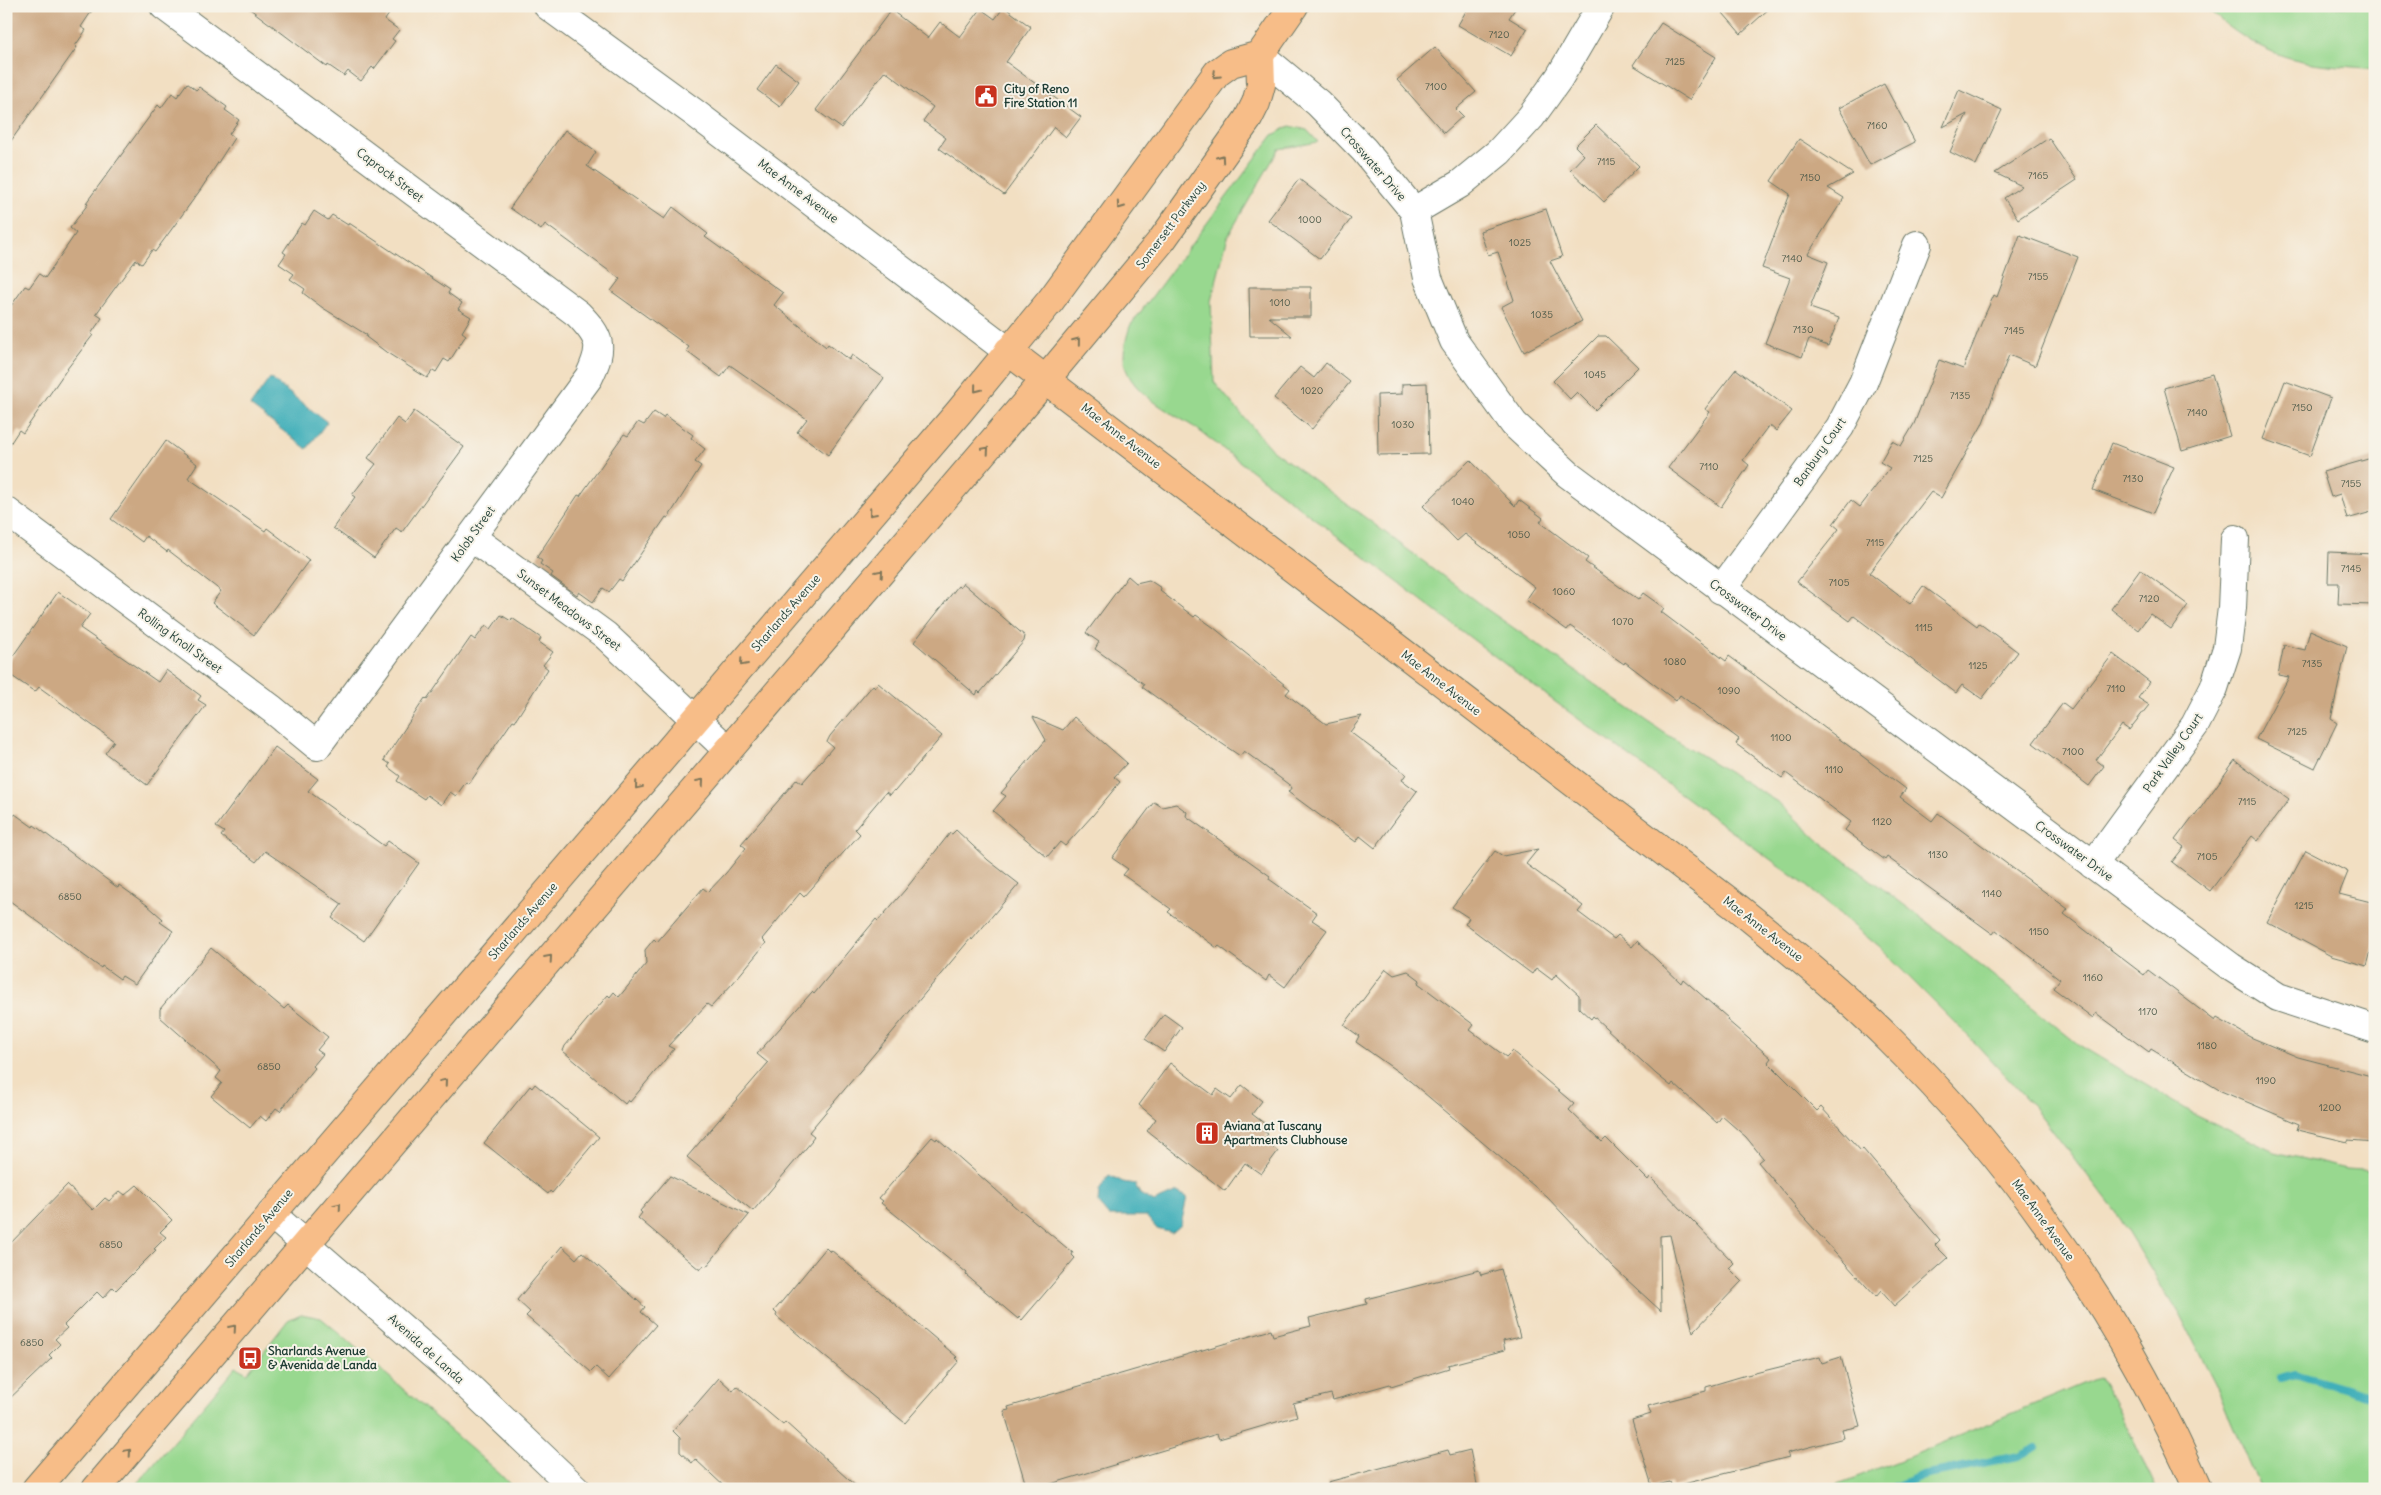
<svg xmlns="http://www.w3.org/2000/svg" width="2381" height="1495" viewBox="0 0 2381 1495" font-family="Delius,sans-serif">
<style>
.green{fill:#98d88f;stroke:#5c8a62}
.water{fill:#3fafb9;stroke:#2f7676}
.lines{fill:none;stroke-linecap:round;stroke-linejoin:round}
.stream{stroke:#3fafb9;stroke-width:8}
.building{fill:#cca883}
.minor-casing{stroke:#697666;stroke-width:30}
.major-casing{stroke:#697666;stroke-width:30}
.minor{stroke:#fff;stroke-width:28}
.major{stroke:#f7bd88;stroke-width:28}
.oneway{stroke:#80775a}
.labels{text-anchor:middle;stroke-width:4;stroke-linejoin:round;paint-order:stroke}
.number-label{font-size:10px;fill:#4a5848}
.poi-label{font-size:12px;font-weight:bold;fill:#1f3d34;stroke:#f7f3e8;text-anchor:start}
.street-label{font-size:12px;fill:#1f3d34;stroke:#f7f3e8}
</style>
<rect width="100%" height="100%" fill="#f7f3e8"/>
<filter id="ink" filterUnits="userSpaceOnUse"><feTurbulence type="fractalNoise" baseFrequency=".02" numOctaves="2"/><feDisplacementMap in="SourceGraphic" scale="10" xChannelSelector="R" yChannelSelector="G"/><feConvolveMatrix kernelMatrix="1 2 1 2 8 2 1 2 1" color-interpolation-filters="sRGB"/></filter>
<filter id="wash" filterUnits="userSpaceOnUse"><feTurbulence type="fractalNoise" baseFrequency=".0096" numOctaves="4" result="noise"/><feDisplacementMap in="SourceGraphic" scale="20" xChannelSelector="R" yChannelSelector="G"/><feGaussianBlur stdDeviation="1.12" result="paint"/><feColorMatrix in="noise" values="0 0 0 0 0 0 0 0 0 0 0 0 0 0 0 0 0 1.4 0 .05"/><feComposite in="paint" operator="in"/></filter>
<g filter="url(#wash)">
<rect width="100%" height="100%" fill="#f2dfc2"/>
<!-- green -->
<g class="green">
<path d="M2205,6H2375V69C2350,66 2322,66 2298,60C2263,52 2230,31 2205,6Z"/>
<path d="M1290,126L1307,130L1318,142L1279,149L1228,236L1211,301L1214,382L1271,449L1366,518L1485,608L1663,732L1779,803L1818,840L1928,923L2079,1045L2191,1112L2274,1152L2347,1169L2375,1171V1489H2260L2216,1386L2180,1316L2116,1212L2034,1107L1977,1045L1879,947L1804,884L1539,690L1197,429C1172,412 1123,391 1124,356C1124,346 1127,336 1130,326L1273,135Z"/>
<path d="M301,1314L321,1318L338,1332L501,1475L514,1489H133L236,1367L247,1373L288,1320Z"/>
<path d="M2100,1378L2131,1435L2156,1489H1825L1896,1462L2092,1380Z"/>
</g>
<!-- water -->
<g class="water">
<path d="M270,378L327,422L307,449L250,406Z"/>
<path d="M1109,1175L1123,1182L1135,1184L1140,1194L1154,1202L1177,1192L1187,1197L1181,1225L1172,1233L1157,1229L1146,1216H1109L1098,1203L1099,1191Z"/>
</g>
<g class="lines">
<!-- stream -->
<g class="stream">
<path d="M2280,1378L2296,1374L2375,1398"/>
<path d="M1890,1489L1923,1475L2018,1456L2036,1447"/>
</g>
</g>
<g id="blocks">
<!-- building -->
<g class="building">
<path d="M6,6H95L81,27L86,30L75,46L77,47L6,148Z"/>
<path d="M246,6H378L389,14L385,20L399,30L392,39L395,41L374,69L372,67L361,81L348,71L344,76L328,65L327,67Z"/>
<path d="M1469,6H1517L1509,18L1527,29L1511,56L1458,25Z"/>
<path d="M1717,6H1772L1741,34Z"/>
<path d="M1004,7L1031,27L1006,62L1081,117L1066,137L1054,127L1004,195L939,148L946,138L923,121L933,107L885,71L841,128L816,110L891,10L928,38L940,22L960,37L981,9L995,19Z"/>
<path d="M1661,23L1716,57L1689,100L1633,65Z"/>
<path d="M1435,47L1476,92L1456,109L1463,116L1444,133L1397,80Z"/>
<path d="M776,64L799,81L780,107L757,90Z"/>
<path d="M187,83L196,90L199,87L227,107L225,110L239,120L229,134L234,138L201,189L155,252L152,250L142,264L136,260L126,273L96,314L102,318L91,334L93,335L67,369L23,433L19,430L6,450V313L25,286L29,288L39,274L45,278L74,236L76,233L70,228L88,204L86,203L158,105L161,108L172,93L177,97Z"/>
<path d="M1884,84L1915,142L1870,165L1839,108Z"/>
<path d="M1959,90L2002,110L1976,165L1950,152L1967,114L1943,127Z"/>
<path d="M1596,125L1639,166L1604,202L1570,170L1584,155L1575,146Z"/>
<path d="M565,130L596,152L587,166L664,219L673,207L708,234L705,237L783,293L774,305L826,347L828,344L849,360L852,355L884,378L828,455L797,432L807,419L730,365L721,377L686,351L689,347L611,291L620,279L545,224L541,230L510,208Z"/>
<path d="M2049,138L2077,180L2018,219L2004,198L2022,186L1995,173Z"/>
<path d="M1799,139L1853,174L1828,188L1844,198L1808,254L1828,262L1810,308L1839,318L1828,346L1809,339L1802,357L1765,343L1790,278L1762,268L1790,194L1771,181Z"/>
<path d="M1299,179L1351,219L1320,259L1268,220Z"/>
<path d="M1546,209L1562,257L1550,261L1582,321L1524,352L1501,307L1514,300L1498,252L1488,255L1480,231Z"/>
<path d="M314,211L328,220L332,215L348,225L349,223L450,290L448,293L462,303L458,309L471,317L462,332L466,335L449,362L444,359L436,372L433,370L427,378L386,352L366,337L367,335L323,308L303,293L305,289L290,279L294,274L279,264L286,254L283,252L302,223L305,225Z"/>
<path d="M2020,235L2078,257L2035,366L2009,355L1982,425L1941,498L1931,492L1869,573L1910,604L1923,586L1977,626L1979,623L2018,652L1982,699L1962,685L1956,693L1854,616L1850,621L1797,582L1839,529L1833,524L1851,500L1860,507L1890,468L1880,462L1892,441L1901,446L1914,424L1939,360L1963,369L1983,319L1994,295L1997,297Z"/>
<path d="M1249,287H1311V317H1269L1292,336H1250Z"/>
<path d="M1598,336H1606L1638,367L1595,410L1577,392L1570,399L1553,381Z"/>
<path d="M1326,363L1350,382L1312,429L1274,398L1300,367L1314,378Z"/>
<path d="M1736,369L1792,411L1776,431L1769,425L1743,460L1749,465L1721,507L1668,468L1710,412L1705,409Z"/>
<path d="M2212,374L2230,436L2182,451L2164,388Z"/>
<path d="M2285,381L2331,398L2310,456L2263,439Z"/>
<path d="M1427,383L1429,454L1378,455L1377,395L1402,394V384Z"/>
<path d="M414,411L464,447L402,532L396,528L374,558L333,528L355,497L352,495L376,464L368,458L397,418L405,424Z"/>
<path d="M654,412L663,418L665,415L693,435L691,438L705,449L695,462L701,466L668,518L666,517L622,581L619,579L609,592L603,588L593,602L579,592L577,595L551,576L553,573L540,564L542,561L537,557L578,495L580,496L624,434L628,436L638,422L644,425Z"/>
<path d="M166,441L197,464L188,478L265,531L267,528L309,560L254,635L212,603L221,591L168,550L167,552L146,536L142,542L111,519Z"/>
<path d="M2112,443L2174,467L2153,513L2093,490Z"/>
<path d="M2375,457V511L2347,519L2340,494L2331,497L2323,472Z"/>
<path d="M1470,460L1515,506L1519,500L1543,518L1540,522L1588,558L1585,562L1638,600L1643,593L1664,608L1661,612L1726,661L1729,656L1906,789L1900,797L1932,821L1938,813L2068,909L2064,914L2144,975L2148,970L2215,1021L2217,1018L2250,1037L2298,1057L2375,1077V1142L2348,1140V1142L2297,1130L2299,1124L2221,1091L2151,1049L2149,1052L2096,1013L2093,1018L2053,988L2060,979L1996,930L1993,934L1887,857L1885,860L1845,830L1851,822L1786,773L1782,778L1736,744L1739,739L1680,695L1676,701L1625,662L1624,664L1570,626L1567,630L1526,600L1535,587L1465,534L1457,541L1423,506Z"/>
<path d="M2329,552L2375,554V605L2338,604L2339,583H2328Z"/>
<path d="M2140,569L2188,605L2171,629L2150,614L2138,630L2111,609Z"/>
<path d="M1128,576L1136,583L1149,580L1161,588L1160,591L1194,617L1196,615L1213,627L1290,689L1286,694L1326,724L1362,716L1350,732L1406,774L1402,780L1417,791L1375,848L1360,836L1356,842L1288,792L1292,787L1244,751L1240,756L1192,723L1142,687L1144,684L1095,649L1099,642L1086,633Z"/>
<path d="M963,583L1025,636L1024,641L980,693L978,691L976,695L914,642L958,586L960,588Z"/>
<path d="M58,592L90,614L80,628L158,682L166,670L201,696L198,700L206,705L147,785L105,753L114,741L39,687L35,692L6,672V666Z"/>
<path d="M501,615L511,621L512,618L541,638L539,642L553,652L543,665L548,669L515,721L513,720L469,784L466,782L456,796L450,792L441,805L427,795L424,799L397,781L400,776L388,767L390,764L384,760L425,698L427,700L471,637L475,640L486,625L491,629Z"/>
<path d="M2310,630L2347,646L2331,719L2337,723L2315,768L2256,739L2289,677L2278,675L2284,645L2305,650Z"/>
<path d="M2113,654L2150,682L2138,698L2149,705L2129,730L2122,725L2096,760L2104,766L2089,786L2033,743L2063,703L2071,709Z"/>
<path d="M878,683L942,736L895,791L894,790L890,795L886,792L855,829L860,834L804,897L800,893L762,939L766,943L733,983L711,1007L707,1004L668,1046L674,1049L630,1102L628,1100L625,1104L563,1051L565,1046L608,995L610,997L614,992L619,997L646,964L645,950L654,939L657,942L703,888L708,892L726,873L746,848L741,844L797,779L802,783L833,747L827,742L830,736L873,685L875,687Z"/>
<path d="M1033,717L1063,730L1074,717L1127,763L1114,777L1120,782L1093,815L1065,846L1060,842L1047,857L993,811L1006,796L1001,793L1046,740Z"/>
<path d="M275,747L318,779L308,791L384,846L388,841L419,863L364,941L332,918L342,904L265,851L256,862L221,836L224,832L216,827Z"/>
<path d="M2235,760L2289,799L2258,841L2252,836L2210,891L2172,862L2184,847L2175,840L2194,815L2195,816Z"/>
<path d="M1154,802L1162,807L1176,804L1187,812L1186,816L1270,876L1269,879L1317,913L1312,920L1327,930L1285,987L1269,975L1266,981L1219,946L1217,948L1168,912L1171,909L1123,875L1128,869L1112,858Z"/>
<path d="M15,814L33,827L34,825L118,888L119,885L147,905L163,919L160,922L173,931L135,984L122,976L120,979L102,966L101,968L6,898V829Z"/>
<path d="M956,830L988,860L1019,884L972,940L971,938L809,1132L814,1136L811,1140L812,1141L753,1211L687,1157L768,1063L757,1054L812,992L814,994L876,919L878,921L905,890L950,833L952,834Z"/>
<path d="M1538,849L1526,864L1583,906L1578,912L1614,939L1618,935L1632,947L1637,941L1681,983L1683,979L1728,1018L1727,1020L1771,1058L1768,1062L1817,1111L1821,1107L1861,1151L1863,1149L1940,1240L1935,1245L1948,1258L1894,1306L1881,1291L1876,1297L1795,1208L1796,1207L1758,1162L1763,1158L1746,1137L1722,1116L1717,1123L1673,1083L1671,1086L1656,1074L1593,1016L1591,1019L1579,1008V995L1556,974L1552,980L1536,968L1532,974L1465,924L1469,918L1452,907L1495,851L1503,856Z"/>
<path d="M2306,850L2348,872L2339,894L2375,903V936L2367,966L2331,956L2267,922Z"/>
<path d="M211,948L284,1009L288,1005L328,1037L317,1050L323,1054L313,1066L315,1068L280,1111L276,1108L266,1121L260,1116L250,1128L211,1096L222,1083L216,1078L221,1071L160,1017V1009Z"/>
<path d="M1386,969L1394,975L1408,971L1420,980L1418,983L1474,1025L1470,1030L1506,1057L1512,1051L1574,1104L1569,1110L1602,1142L1606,1138L1648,1180L1650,1177L1734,1263L1729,1268L1742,1281L1693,1332L1670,1235L1660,1236L1661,1311L1613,1267L1547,1197L1404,1076L1356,1042L1359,1036L1344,1025Z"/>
<path d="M1164,1014L1182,1027L1164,1052L1145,1039Z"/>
<path d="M1170,1063L1213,1095L1217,1089L1231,1099L1242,1085L1262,1101L1252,1114L1265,1124L1261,1129L1268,1134L1263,1140L1278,1151L1261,1174L1245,1163L1225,1191L1147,1131L1156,1119L1139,1105Z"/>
<path d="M535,1084L599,1137L552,1193L550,1191L548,1194L484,1143L530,1086L532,1088Z"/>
<path d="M932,1137L936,1140L937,1138L1020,1211L1021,1210L1073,1253L1072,1255L1075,1258L1022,1320L1019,1317L1018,1319L966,1275L967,1273L881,1203L883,1201L879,1198Z"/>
<path d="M670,1176L749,1215L706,1267L704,1265L700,1270L638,1218L642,1213L640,1211Z"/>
<path d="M67,1185L93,1210L105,1198L109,1201L120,1191L125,1195L137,1185L172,1220L160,1232L166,1237L154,1249L156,1250L116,1290L113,1287L103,1298L97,1292L64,1325L67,1328L55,1339L60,1344L49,1355L52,1358L6,1402V1248Z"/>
<path d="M562,1246L576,1259L582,1252L645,1307L641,1312L656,1325L609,1379L596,1367L591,1372L526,1316L530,1312L517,1300Z"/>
<path d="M826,1248L830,1252L831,1250L957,1357L956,1358L959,1361L905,1423L776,1316L777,1314L774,1311Z"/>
<path d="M1501,1269L1520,1337L1503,1341L1505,1350L1448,1365L1449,1368L1391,1386L1390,1384L1333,1400L1331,1394L1293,1403L1297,1416L1219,1439L1217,1434L1034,1489H1027L1004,1411L1009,1410L1008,1407L1271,1330L1273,1336L1311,1326L1309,1318L1367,1304L1366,1299L1479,1270L1481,1275Z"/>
<path d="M1820,1357L1822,1363L1841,1357L1860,1426L1842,1430L1844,1438L1787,1453L1789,1457L1672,1487L1670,1482L1652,1486L1632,1420L1651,1414L1648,1406L1706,1391V1387L1743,1376Z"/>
<path d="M719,1378L733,1391L737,1386L783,1425L785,1422L859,1489H727L695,1459L692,1463L680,1452V1438L673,1431Z"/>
<path d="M1448,1450L1450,1455L1470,1450L1478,1489H1329L1328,1482Z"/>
</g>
</g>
</g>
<g filter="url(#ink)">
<use href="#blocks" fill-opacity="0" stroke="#697666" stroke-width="1"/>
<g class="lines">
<!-- minor casing -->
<g class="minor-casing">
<g id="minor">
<path d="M548,6L696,114L1008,351"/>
<path d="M1260,55L1318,103L1364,150L1414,211L1428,278L1454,341L1514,424L1568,474L2231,967L2278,997L2375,1029"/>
<path d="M1414,211L1460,184L1499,152L1531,117L1559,78L1601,6"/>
<path d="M6,511L272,709L317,746L589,377C604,346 601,338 578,314L164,6"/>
<path d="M471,537L605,635L728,750"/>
<path d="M1721,590L1840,427L1863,383L1917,245"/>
<path d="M2093,865L2195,725L2214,688L2227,648L2232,608L2235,539"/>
<path d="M271,1214L454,1373L576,1489"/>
</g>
</g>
<!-- major casing -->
<g class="major-casing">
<g id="major">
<path d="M1008,351L1739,909C1791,951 1843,993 1890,1040C2020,1168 2125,1322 2198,1489"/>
<path d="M36,1489L959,412L1051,300L1217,73L1231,63L1260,55L1294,6"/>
<path d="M96,1489L1046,379L1162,240L1248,119L1256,103L1261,85L1260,55"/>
</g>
</g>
<!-- minor -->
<use href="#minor" class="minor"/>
<!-- major -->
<use href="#major" class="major"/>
</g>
<!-- one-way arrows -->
<defs><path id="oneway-chevron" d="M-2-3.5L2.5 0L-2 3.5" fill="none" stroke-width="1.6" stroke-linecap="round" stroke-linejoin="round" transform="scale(1.25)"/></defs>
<g class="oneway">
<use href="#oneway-chevron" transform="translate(1216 75) rotate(136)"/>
<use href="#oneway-chevron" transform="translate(1221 158) rotate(-55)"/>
<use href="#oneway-chevron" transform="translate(1120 206) rotate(125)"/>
<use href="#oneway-chevron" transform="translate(1077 341) rotate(-51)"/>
<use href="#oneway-chevron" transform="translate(977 389) rotate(129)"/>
<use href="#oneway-chevron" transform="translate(986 450) rotate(-49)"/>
<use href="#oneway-chevron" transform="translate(872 513) rotate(131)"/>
<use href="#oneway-chevron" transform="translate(880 573) rotate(-49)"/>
<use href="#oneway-chevron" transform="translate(743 663) rotate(131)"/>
<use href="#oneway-chevron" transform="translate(701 782) rotate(-49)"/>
<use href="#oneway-chevron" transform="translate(638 786) rotate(130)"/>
<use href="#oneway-chevron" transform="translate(549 958) rotate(-49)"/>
<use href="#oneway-chevron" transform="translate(444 1082) rotate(-50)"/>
<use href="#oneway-chevron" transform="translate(338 1206) rotate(-50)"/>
<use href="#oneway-chevron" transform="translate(233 1328) rotate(-49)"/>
<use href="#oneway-chevron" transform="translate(128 1452) rotate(-49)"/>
</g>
</g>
<!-- icons -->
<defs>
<g id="civic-square" transform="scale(1.25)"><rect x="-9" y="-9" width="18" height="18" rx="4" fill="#c8321e" stroke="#f7f3e8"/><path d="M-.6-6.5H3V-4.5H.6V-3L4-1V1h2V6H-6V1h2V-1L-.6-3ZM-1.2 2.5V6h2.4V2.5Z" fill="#fff"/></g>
<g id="building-square" transform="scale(1.25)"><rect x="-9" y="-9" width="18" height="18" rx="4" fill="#c8321e" stroke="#f7f3e8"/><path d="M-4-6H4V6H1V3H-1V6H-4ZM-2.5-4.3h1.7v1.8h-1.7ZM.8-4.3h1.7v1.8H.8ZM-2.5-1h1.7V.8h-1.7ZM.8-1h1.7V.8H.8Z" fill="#fff"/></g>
<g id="bus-square" transform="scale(1.25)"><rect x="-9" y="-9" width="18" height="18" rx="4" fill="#c8321e" stroke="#f7f3e8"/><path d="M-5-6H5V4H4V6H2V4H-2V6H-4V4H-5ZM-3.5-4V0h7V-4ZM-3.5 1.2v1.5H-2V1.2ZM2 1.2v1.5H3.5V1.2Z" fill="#fff"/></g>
</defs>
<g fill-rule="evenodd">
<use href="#civic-square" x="986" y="96"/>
<use href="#building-square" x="1207" y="1133"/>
<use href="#bus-square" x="250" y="1358"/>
</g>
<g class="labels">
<!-- number labels -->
<g class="number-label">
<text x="1499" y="38">7120</text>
<text x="1675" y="65">7125</text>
<text x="1436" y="90">7100</text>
<text x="1877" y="129">7160</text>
<text x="1606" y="165">7115</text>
<text x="2038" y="179">7165</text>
<text x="1810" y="181">7150</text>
<text x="1310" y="223">1000</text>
<text x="1520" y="246">1025</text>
<text x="1792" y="262">7140</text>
<text x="2038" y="280">7155</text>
<text x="1280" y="306">1010</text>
<text x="1542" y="318">1035</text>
<text x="1803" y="333">7130</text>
<text x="2014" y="334">7145</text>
<text x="1595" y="378">1045</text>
<text x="1312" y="394">1020</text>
<text x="1960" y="399">7135</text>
<text x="2302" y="411">7150</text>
<text x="2197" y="416">7140</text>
<text x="1403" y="428">1030</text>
<text x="1923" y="462">7125</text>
<text x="1709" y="470">7110</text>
<text x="2133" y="482">7130</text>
<text x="2351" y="487">7155</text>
<text x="1463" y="505">1040</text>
<text x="1519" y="538">1050</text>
<text x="1875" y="546">7115</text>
<text x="2351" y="572">7145</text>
<text x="1839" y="586">7105</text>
<text x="1564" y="595">1060</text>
<text x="2149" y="602">7120</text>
<text x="1623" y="625">1070</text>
<text x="1924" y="631">1115</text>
<text x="1675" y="665">1080</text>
<text x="2312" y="667">7135</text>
<text x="1978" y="669">1125</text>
<text x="2116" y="692">7110</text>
<text x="1729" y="694">1090</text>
<text x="2297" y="735">7125</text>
<text x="1781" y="741">1100</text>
<text x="2073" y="755">7100</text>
<text x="1834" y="773">1110</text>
<text x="2247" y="805">7115</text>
<text x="1882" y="825">1120</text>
<text x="1938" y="858">1130</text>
<text x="2207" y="860">7105</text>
<text x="1992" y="897">1140</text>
<text x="70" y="900">6850</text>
<text x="2304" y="909">1215</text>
<text x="2039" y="935">1150</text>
<text x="2093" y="981">1160</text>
<text x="2148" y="1015">1170</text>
<text x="2207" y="1049">1180</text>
<text x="269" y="1070">6850</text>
<text x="2266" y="1084">1190</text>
<text x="2330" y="1111">1200</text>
<text x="111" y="1248">6850</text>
<text x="32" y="1346">6850</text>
</g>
<!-- poi labels -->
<g class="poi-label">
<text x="1004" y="93">City of Reno<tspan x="1004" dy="14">Fire Station 11</tspan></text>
<text x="1224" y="1130">Aviana at Tuscany<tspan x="1224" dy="14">Apartments Clubhouse</tspan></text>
<text x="268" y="1355">Sharlands Avenue<tspan x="268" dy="14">&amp; Avenida de Landa</tspan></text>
</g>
<!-- street labels -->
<g class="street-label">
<text transform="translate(1373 164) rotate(49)" y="4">Crosswater Drive</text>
<text transform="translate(390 175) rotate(37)" y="4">Caprock Street</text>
<text transform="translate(798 191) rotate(37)" y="4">Mae Anne Avenue</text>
<text transform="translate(1171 225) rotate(-53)" y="4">Somersett Parkway</text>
<text transform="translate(1121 436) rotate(38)" y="4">Mae Anne Avenue</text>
<text transform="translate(1820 452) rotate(-55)" y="4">Banbury Court</text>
<text transform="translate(473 534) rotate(-54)" y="4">Kolob Street</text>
<text transform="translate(569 610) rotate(37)" y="4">Sunset Meadows Street</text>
<text transform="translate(1748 610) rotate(37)" y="4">Crosswater Drive</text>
<text transform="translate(786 613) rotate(-49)" y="4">Sharlands Avenue</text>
<text transform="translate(180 641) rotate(36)" y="4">Rolling Knoll Street</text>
<text transform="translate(1441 683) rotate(38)" y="4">Mae Anne Avenue</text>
<text transform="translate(2173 753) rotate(-55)" y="4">Park Valley Court</text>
<text transform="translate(2074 851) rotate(36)" y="4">Crosswater Drive</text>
<text transform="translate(523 921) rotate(-49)" y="4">Sharlands Avenue</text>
<text transform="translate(1763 929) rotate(38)" y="4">Mae Anne Avenue</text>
<text transform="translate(2043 1220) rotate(54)" y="4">Mae Anne Avenue</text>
<text transform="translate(259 1228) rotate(-50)" y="4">Sharlands Avenue</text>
<text transform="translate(426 1349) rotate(42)" y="4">Avenida de Landa</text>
</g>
</g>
<!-- margin -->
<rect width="2381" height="1495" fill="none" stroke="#f7f3e8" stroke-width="25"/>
</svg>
